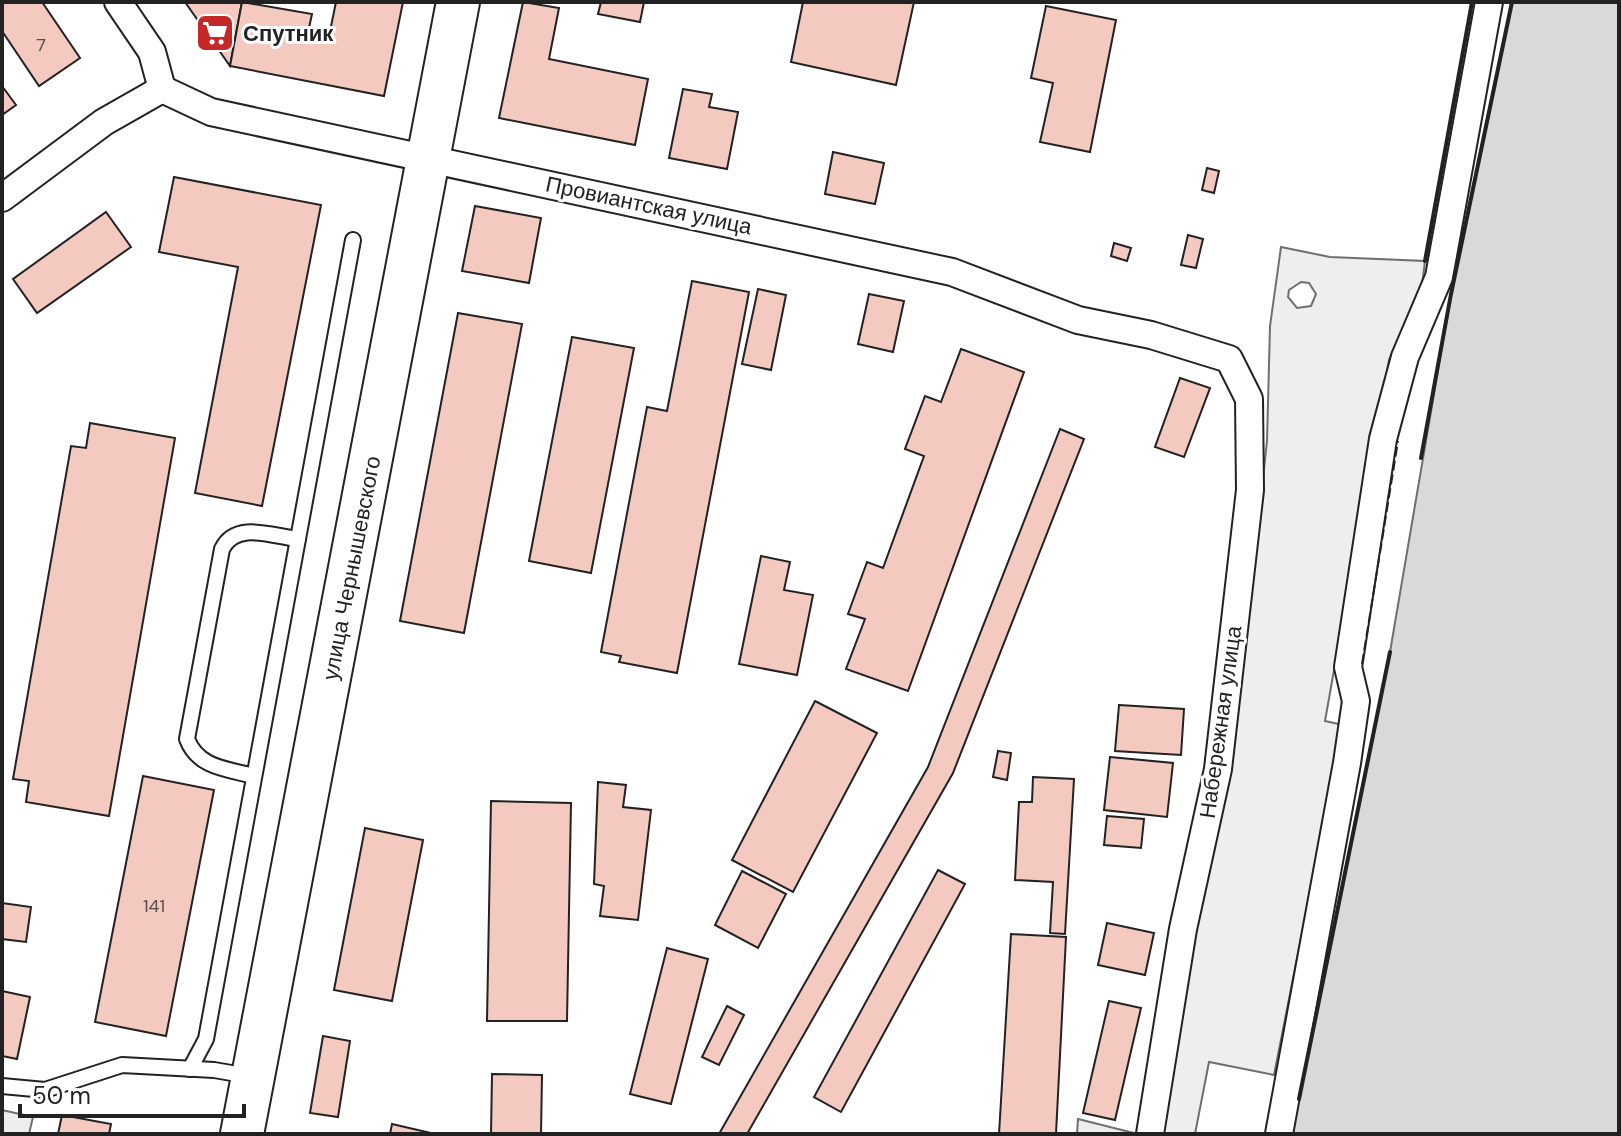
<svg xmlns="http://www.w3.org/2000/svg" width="1621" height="1136" viewBox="0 0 1621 1136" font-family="'DM Sans',sans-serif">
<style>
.green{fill:#eee;stroke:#6f6f6f;stroke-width:2;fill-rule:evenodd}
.water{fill:#d9d9d9;stroke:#6f6f6f;stroke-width:2}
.building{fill:#f3c9c0;stroke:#222;stroke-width:2}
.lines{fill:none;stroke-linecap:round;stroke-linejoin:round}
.lane-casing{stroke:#222;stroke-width:18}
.street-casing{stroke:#222;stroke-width:30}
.primary-casing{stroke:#222;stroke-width:46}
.lane{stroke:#fff;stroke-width:14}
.street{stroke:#fff;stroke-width:26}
.primary{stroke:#fff;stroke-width:42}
.fence{stroke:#222;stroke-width:2;stroke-dasharray:10 4;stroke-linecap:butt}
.wall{stroke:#222;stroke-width:4}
.labels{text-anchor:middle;stroke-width:6;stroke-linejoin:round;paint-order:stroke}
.number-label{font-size:18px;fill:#564c4a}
.poi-label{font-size:22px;font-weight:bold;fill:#222;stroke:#fff;text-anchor:start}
.street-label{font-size:22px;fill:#222;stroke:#fff}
</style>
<rect width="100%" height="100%" fill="#fff"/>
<!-- green -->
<g class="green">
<path d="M1281,247L1330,257L1425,261L1422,285L1389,360L1325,721L1343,725L1274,1075L1209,1062L1195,1134H1161L1247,624L1267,441L1270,326ZM1301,282L1309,283L1316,294L1311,306L1297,308L1288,297L1289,290Z"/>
<path d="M2,1110L33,1117L29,1134H2Z"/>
<path d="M1078,1119L1134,1133V1134H1077Z"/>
</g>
<!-- water -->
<path class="water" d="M1512,2H1619V1134H1291L1390,652L1451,294Z"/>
<!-- building -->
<g class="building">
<path d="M2,2H42L80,58L39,86L2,31Z"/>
<path d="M185,2H242L230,66Z"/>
<path d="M242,2L312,14L307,37L328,41L336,2H403L384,96L230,66Z"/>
<path d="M523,2L559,8L549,59L648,79L635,145L499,118Z"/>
<path d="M601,2H644L640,22L598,14Z"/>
<path d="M803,2H914L896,85L791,62Z"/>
<path d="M1046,6L1116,20L1090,152L1040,142L1053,83L1031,78Z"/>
<path d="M2,86L16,105L2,115Z"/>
<path d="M683,89L712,94L709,107L738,112L727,169L669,158Z"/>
<path d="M833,152L884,163L875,204L825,194Z"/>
<path d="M1207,168L1219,171L1214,193L1202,190Z"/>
<path d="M174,177L321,205L262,506L195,493L238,267L159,252Z"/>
<path d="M475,206L541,218L529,283L462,271Z"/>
<path d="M106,212L131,247L37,313L13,279Z"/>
<path d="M1188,235L1203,239L1196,268L1181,265Z"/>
<path d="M1114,243L1131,248L1127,261L1111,256Z"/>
<path d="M692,281L749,292L677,673L619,662L621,656L601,652L647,407L667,411Z"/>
<path d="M758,289L786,295L771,370L742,364Z"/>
<path d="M869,294L904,301L893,352L858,344Z"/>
<path d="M458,313L522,324L464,633L400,621Z"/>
<path d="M572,337L634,348L591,573L529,561Z"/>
<path d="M961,349L1024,372L908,691L846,669L865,619L848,614L867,562L883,568L924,456L905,449L925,396L941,402Z"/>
<path d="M1180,378L1210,388L1184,457L1155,447Z"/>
<path d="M90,423L175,438L109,816L26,802L29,781L13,779L71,446L86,448Z"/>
<path d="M1060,429L1084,439L953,773L747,1134H719L928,767Z"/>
<path d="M761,556L790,562L784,590L813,595L797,675L739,664Z"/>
<path d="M815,701L877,733L793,892L732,860Z"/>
<path d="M1119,705L1184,709L1181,755L1115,751Z"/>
<path d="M998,751L1011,753L1007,780L993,777Z"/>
<path d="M1110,757L1173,763L1167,817L1104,810Z"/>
<path d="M143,776L214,790L166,1036L95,1022Z"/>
<path d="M1033,777L1074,779L1065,934L1050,933L1053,882L1015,880L1019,802H1032Z"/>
<path d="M598,782L626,785L623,807L651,810L638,920L600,916L604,886L594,884Z"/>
<path d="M491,801L571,803L567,1021H487Z"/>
<path d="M1107,816L1144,819L1141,848L1104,845Z"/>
<path d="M365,828L423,840L392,1001L334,990Z"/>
<path d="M938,870L965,884L841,1112L814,1097Z"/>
<path d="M742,871L786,894L758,948L715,925Z"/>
<path d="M2,903L31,907L26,942L2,939Z"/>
<path d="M1107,923L1154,933L1145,975L1098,965Z"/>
<path d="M1011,934L1066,937L1056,1134H999Z"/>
<path d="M667,948L708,959L671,1104L630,1094Z"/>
<path d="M2,991L30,997L17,1059L2,1056Z"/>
<path d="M1109,1001L1141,1008L1115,1120L1083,1113Z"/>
<path d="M727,1006L744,1015L719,1065L702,1057Z"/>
<path d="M323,1036L350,1041L338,1117L310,1113Z"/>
<path d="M492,1074L542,1075L541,1134H491Z"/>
<path d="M62,1115L111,1124L109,1134H58Z"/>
<path d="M392,1124L435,1134H390Z"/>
</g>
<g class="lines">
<!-- lane casing -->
<g class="lane-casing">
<g id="lane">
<path d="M254,776C227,769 198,768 187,739L222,549C236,521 272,536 298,539"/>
<path d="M190,1069L206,1039L353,240"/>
<path d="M2,1086L45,1090L122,1065L214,1070L249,1076"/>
</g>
</g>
<!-- street casing -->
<g class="street-casing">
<g id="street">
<path d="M118,2L152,52L162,89L211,112L952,272L1078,320L1151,335L1229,359L1249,399L1250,490L1218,769L1183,929L1150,1134"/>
<path d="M2,198L104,122L162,89"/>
<path d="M1279,1134L1347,763L1356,701L1348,667L1383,439L1405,357L1439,277L1489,2"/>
</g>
</g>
<!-- primary casing -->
<g class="primary-casing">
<path id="primary" d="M242,1134L458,2"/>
</g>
<!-- lane -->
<use href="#lane" class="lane"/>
<!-- street -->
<use href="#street" class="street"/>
<!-- primary -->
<use href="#primary" class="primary"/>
<!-- fence -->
<path class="fence" d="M1362,664L1398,441"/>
<!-- wall -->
<g class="wall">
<path d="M1425,261L1472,2"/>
<path d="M1421,458L1451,294L1512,2"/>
<path d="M1299,1099L1390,652"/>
</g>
</g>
<!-- icons -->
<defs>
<g id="supermarket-square" transform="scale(2)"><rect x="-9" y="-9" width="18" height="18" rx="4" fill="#c62828" stroke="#fff"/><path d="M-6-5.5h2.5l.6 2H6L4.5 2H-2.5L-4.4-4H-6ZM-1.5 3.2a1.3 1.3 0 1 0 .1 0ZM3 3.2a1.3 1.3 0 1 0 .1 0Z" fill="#fff"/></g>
</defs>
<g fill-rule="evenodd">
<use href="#supermarket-square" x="215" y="33"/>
</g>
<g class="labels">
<!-- number labels -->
<g class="number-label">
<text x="41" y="51">7</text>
<text x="154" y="912">141</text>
</g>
<!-- poi labels -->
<g class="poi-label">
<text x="243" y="41">Спутник</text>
</g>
<!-- street labels -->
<g class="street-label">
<text transform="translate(649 205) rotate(12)" y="8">Провиантская улица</text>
<text transform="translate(351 568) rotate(-79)" y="8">улица Чернышевского</text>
<text transform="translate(1220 722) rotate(-82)" y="8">Набережная улица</text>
</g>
</g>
<!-- border -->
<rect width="1621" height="1136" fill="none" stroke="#222222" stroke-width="8"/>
<!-- scale -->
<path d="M20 1104v12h224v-12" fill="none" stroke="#222222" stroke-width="4"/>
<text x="32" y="1104" font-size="24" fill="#222222" stroke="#ffffff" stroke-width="6" paint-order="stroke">50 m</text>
</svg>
